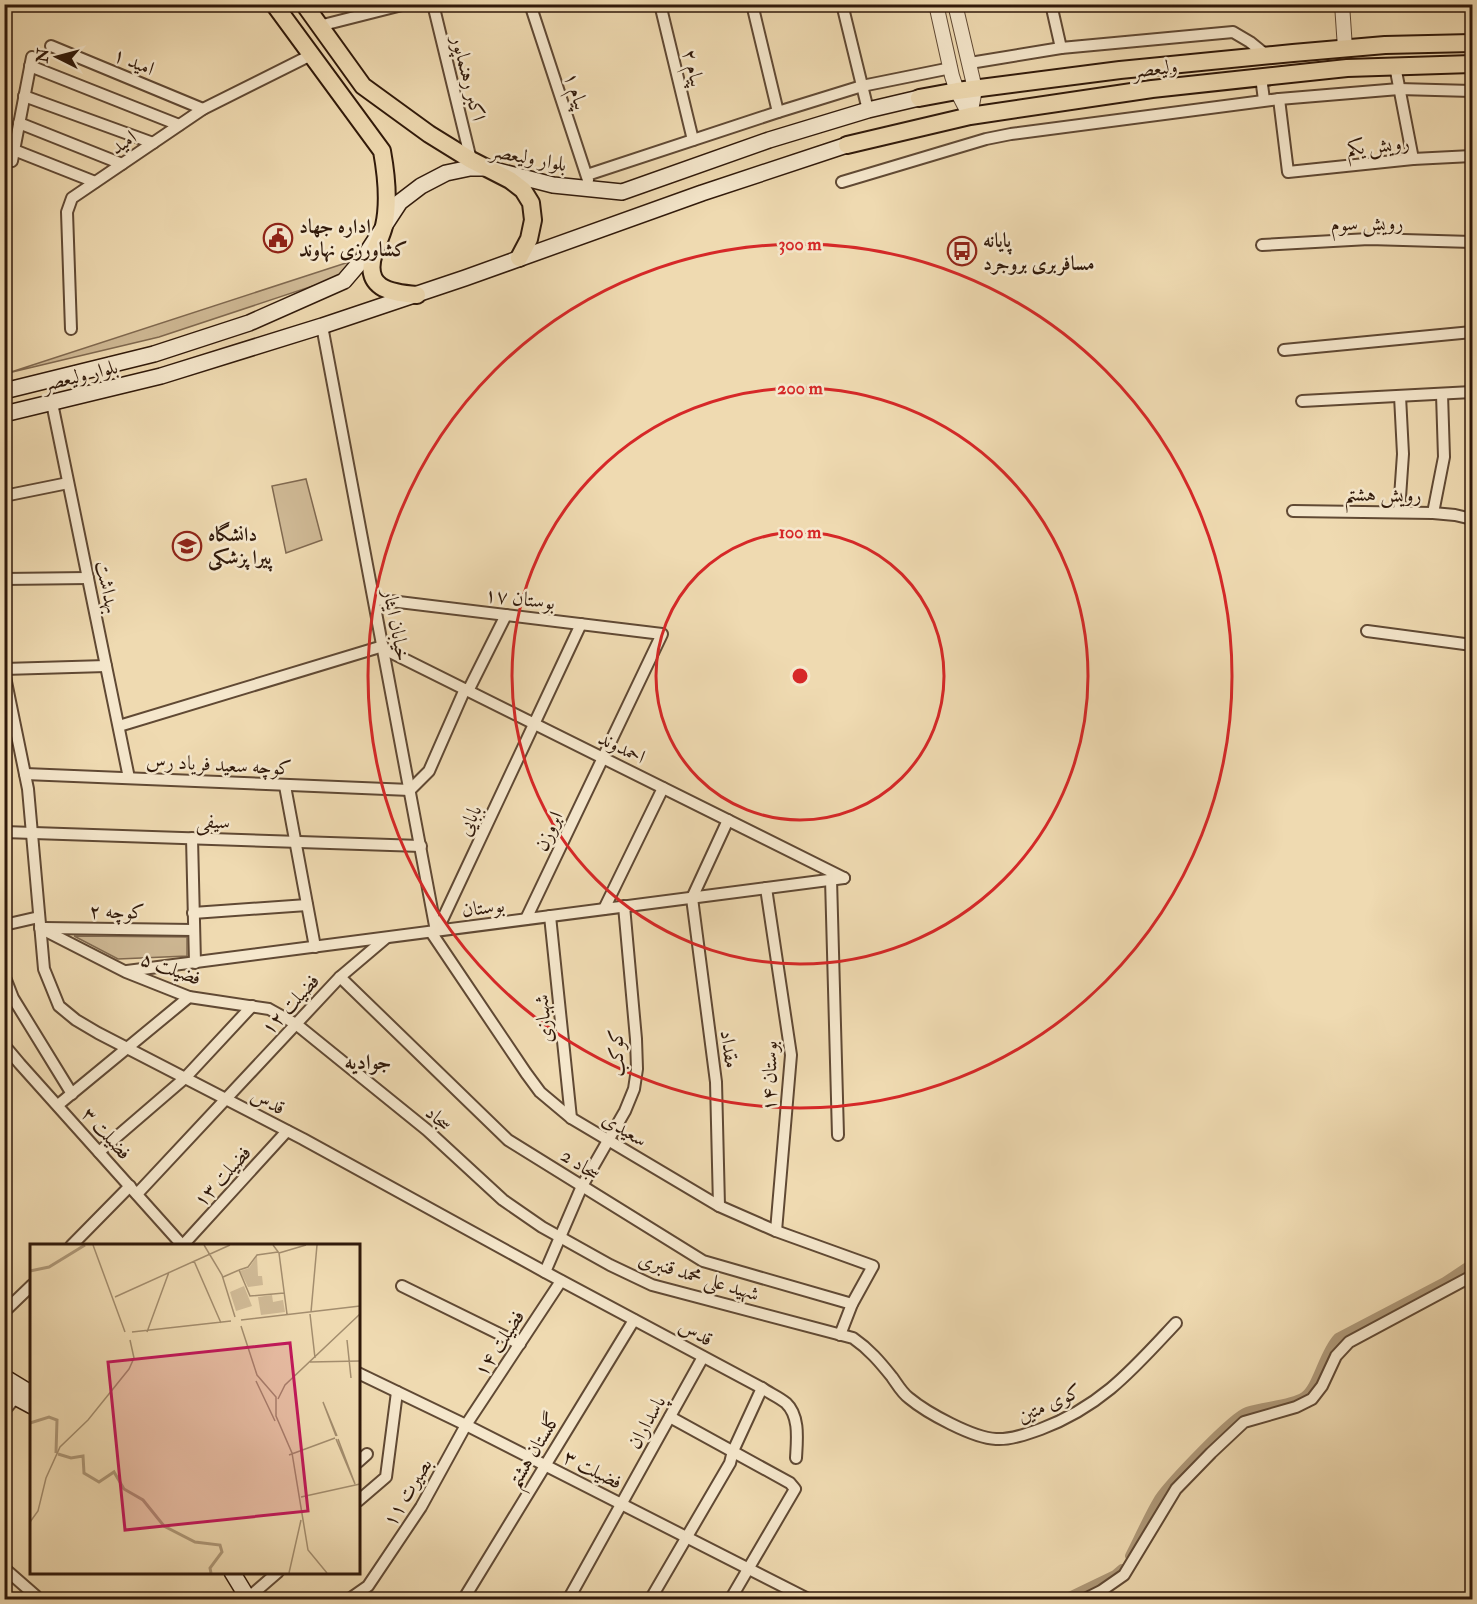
<svg xmlns="http://www.w3.org/2000/svg" width="1477" height="1604" viewBox="0 0 1477 1604" font-family="'IM FELL Double Pica',Amiri,serif">
<style>
.green{fill:#cfb995;stroke:#806950;stroke-width:1.5}
.lines{fill:none;stroke-linecap:round;stroke-linejoin:round}
.canal{stroke:#ae9878;stroke-width:10}
.minor-casing{stroke:#604934;stroke-width:14}
.tertiary-casing{stroke:#604934;stroke-width:16}
.secondary-casing{stroke:#30190a;stroke-width:18}
.primary-casing{stroke:#30190a;stroke-width:20}
.minor{stroke:#f5e7cc;stroke-width:10}
.tertiary{stroke:#f5e7cc;stroke-width:14}
.secondary{stroke:#f5e7cc;stroke-width:15}
.primary{stroke:#efdab1;stroke-width:16}
.ring{fill:none;stroke:#d62828;stroke-width:3}
.labels{text-anchor:middle;stroke-width:5;stroke-linejoin:round;paint-order:stroke}
.street-label{font-size:20px;fill:#30190a;stroke:#f5e7cc}
.poi-label{font-size:20px;font-weight:bold;fill:#30190a;stroke:#f5e7cc;text-anchor:start}
.neighbourhood-label{font-size:21px;font-weight:bold;fill:#30190a;stroke:#f5e7cc}
.inset-river{fill:none;stroke:#ae9878;stroke-width:3}
.inset-road{fill:none;stroke:#a38d6e;stroke-width:1.5}
.view{fill:#c2185b;fill-opacity:0.15;stroke:#c2185b;stroke-width:3}
.inset-edge{fill:none;stroke:#30190a;stroke-width:3}
.centre{fill:#d62828;stroke:#f5e7cc;stroke-width:3}
.ring-label{font-size:18px;text-anchor:middle;font-weight:bold;fill:#d62828;stroke:#f5e7cc;stroke-width:5;stroke-linejoin:round;paint-order:stroke}
</style>
<rect width="100%" height="100%" fill="#efdab1"/>
<filter id="stains"><feTurbulence type="fractalNoise" baseFrequency=".00333" numOctaves="4"/><feColorMatrix values="0 0 0 0 .2 0 0 0 0 .09 0 0 0 0 .02 0 0 0 .5 -.17"/></filter>
<radialGradient id="worn" r=".72"><stop offset=".6" stop-color="#630" stop-opacity="0"/><stop offset="1" stop-color="#630" stop-opacity=".3"/></radialGradient>
<!-- green -->
<g class="green">
<path d="M352,261L346,275L159,337L8,373Z"/>
<path d="M306,479L322,540L286,553L272,486Z"/>
<path d="M74,936L187,937V956L118,959Z"/>
</g>
<g class="lines">
<!-- canal -->
<g class="canal">
<path d="M1130,1556C1140,1537 1148,1517 1159,1499C1169,1484 1232,1417 1247,1412C1263,1406 1290,1406 1304,1397C1318,1388 1323,1354 1338,1338L1445,1282L1472,1264"/>
<path d="M1063,1600L1115,1575L1122,1569"/>
</g>
<!-- minor casing -->
<g class="minor-casing">
<g id="minor">
<path d="M433,4L471,160"/>
<path d="M530,4L588,180"/>
<path d="M660,4L693,140"/>
<path d="M752,4L778,112"/>
<path d="M842,4L868,110"/>
<path d="M1051,4L1061,48"/>
<path d="M319,26L406,4"/>
<path d="M51,46L203,109"/>
<path d="M970,63L1061,48L1233,32L1250,42L1266,55"/>
<path d="M30,66L179,125"/>
<path d="M1395,66L1413,159"/>
<path d="M1261,77L1264,100"/>
<path d="M24,96L153,143"/>
<path d="M1279,99L1288,172L1413,159L1472,156"/>
<path d="M19,123L122,164"/>
<path d="M14,150L95,182"/>
<path d="M12,161L32,57"/>
<path d="M587,175L778,112L862,86L951,68"/>
<path d="M842,182L986,139L1011,134L1279,99L1399,89L1472,91"/>
<path d="M1262,245L1369,239L1472,242"/>
<path d="M322,326L436,931"/>
<path d="M71,329L67,212L72,198L203,109L311,55"/>
<path d="M1284,350L1472,332"/>
<path d="M1302,401L1472,392"/>
<path d="M52,403L129,778"/>
<path d="M4,496L68,483"/>
<path d="M1293,511L1433,513L1455,515L1472,519"/>
<path d="M1399,512L1403,454L1400,396"/>
<path d="M1433,513L1444,457L1442,394"/>
<path d="M4,579L88,578"/>
<path d="M374,599L662,634L526,919"/>
<path d="M1367,631L1472,645"/>
<path d="M384,649L844,878"/>
<path d="M4,669L106,666"/>
<path d="M4,672L28,789L44,969L59,1006L76,1020L98,1033L303,1139L545,1272L762,1388C769,1393 779,1397 786,1403C800,1416 797,1440 796,1458"/>
<path d="M468,691L506,615"/>
<path d="M119,726L383,646"/>
<path d="M25,774L410,790L429,771L465,689"/>
<path d="M285,786L315,947"/>
<path d="M4,832L421,846"/>
<path d="M192,838L195,963"/>
<path d="M831,879L838,1135"/>
<path d="M766,888L791,1055L776,1231"/>
<path d="M604,909L663,788"/>
<path d="M193,913L307,905"/>
<path d="M550,916L571,1118"/>
<path d="M4,925L39,917"/>
<path d="M40,928L126,972L189,997L269,1009L296,1024L427,1130L503,1200L542,1227L610,1265L652,1285L853,1338C869,1349 880,1362 892,1377C897,1384 902,1393 909,1398C927,1413 973,1438 996,1439C1010,1440 1027,1434 1041,1429C1102,1406 1133,1369 1176,1323"/>
<path d="M44,928L193,930"/>
<path d="M437,931L581,624"/>
<path d="M431,932L526,1073L540,1092L571,1118L719,1206L776,1231L873,1266L852,1304L840,1335"/>
<path d="M127,971L844,878"/>
<path d="M4,975L13,998L72,1094"/>
<path d="M340,977L508,1140L703,1261L852,1304"/>
<path d="M4,1045L20,1064L183,1246"/>
<path d="M58,1105L189,997"/>
<path d="M99,1152L185,1078L252,1006"/>
<path d="M137,1194L340,977L386,938"/>
<path d="M719,1206L716,1082L692,898L728,820"/>
<path d="M183,1245L287,1131"/>
<path d="M71,1246L130,1186"/>
<path d="M545,1272L582,1186L625,1111L634,1089L637,1069L636,1039L624,906"/>
<path d="M402,1286L520,1344"/>
<path d="M4,1312L32,1285"/>
<path d="M358,1373L466,1425L810,1600"/>
<path d="M4,1411L16,1397"/>
<path d="M670,1417L790,1483L795,1489L730,1600"/>
<path d="M358,1462L367,1454"/>
<path d="M358,1501L386,1477L397,1392"/>
<path d="M4,1568L36,1596"/>
<path d="M248,1598L278,1572"/>
<path d="M348,1600L368,1586L421,1507L466,1425L561,1281"/>
<path d="M463,1600L634,1320"/>
<path d="M568,1600L703,1357"/>
<path d="M650,1600L730,1463L733,1451L762,1388"/>
<path d="M1083,1600L1101,1591L1124,1575L1176,1489L1211,1453L1244,1422L1296,1407L1312,1399L1322,1386L1336,1356L1349,1342L1472,1276"/>
</g>
</g>
<!-- tertiary casing -->
<g class="tertiary-casing">
<g id="tertiary">
<path d="M936,4L952,76L957,91L970,116"/>
<path d="M955,4L975,89L970,116"/>
<path d="M1342,4L1345,48"/>
</g>
</g>
<!-- secondary casing -->
<g class="secondary-casing">
<g id="secondary">
<path d="M4,391L154,354L249,323L344,281L362,260L400,202L421,186L446,173L470,168H487L553,185L622,192L769,140L868,110L919,98"/>
<path d="M4,414L161,376L322,326L465,278L702,193L847,145"/>
<path d="M4,1377L32,1394"/>
<path d="M4,1391L32,1406"/>
<path d="M232,1572L249,1600"/>
</g>
</g>
<!-- primary casing -->
<g class="primary-casing">
<g id="primary">
<path d="M274,4L382,151C386,173 389,204 384,226C382,235 377,244 374,253C363,288 389,293 417,295"/>
<path d="M304,4L363,86L429,134L471,160L510,180L523,190L531,203L533,220L529,239L519,258"/>
<path d="M919,98L957,91L1120,70L1293,53L1385,45L1472,43"/>
<path d="M847,145L970,116L1152,89L1347,68L1472,64"/>
</g>
</g>
<!-- minor -->
<use href="#minor" class="minor"/>
<!-- tertiary -->
<use href="#tertiary" class="tertiary"/>
<!-- secondary -->
<use href="#secondary" class="secondary"/>
<!-- primary -->
<use href="#primary" class="primary"/>
</g>
<!-- distance rings -->
<g class="ring">
<circle cx="800" cy="676" r="144"/>
<circle cx="800" cy="676" r="288"/>
<circle cx="800" cy="676" r="432"/>
</g>
<!-- icons -->
<defs>
<g id="civic-ring" transform="scale(1.5)"><circle r="9.5" fill="#f5e7cc" stroke="#8f2418" stroke-width="1.5"/><path d="M-.6-6.5H3V-4.5H.6V-3L4-1V1h2V6H-6V1h2V-1L-.6-3ZM-1.2 2.5V6h2.4V2.5Z" fill="#8f2418"/></g>
<g id="bus-ring" transform="scale(1.5)"><circle r="9.5" fill="#f5e7cc" stroke="#8f2418" stroke-width="1.5"/><path d="M-5-6H5V4H4V6H2V4H-2V6H-4V4H-5ZM-3.5-4V0h7V-4ZM-3.5 1.2v1.5H-2V1.2ZM2 1.2v1.5H3.5V1.2Z" fill="#8f2418"/></g>
<g id="university-ring" transform="scale(1.5)"><circle r="9.5" fill="#f5e7cc" stroke="#8f2418" stroke-width="1.5"/><path d="M0-5L7-2L0 1L-7-2ZM-4 1L0 2.5L4 1V4Q0 6-4 4Z" fill="#8f2418"/></g>
</defs>
<g fill-rule="evenodd">
<use href="#civic-ring" x="278" y="238"/>
<use href="#bus-ring" x="962" y="251"/>
<use href="#university-ring" x="187" y="546"/>
</g>
<g class="labels">
<!-- street labels -->
<g class="street-label">
<text transform="translate(134 61) rotate(23)" y="7">امید ۱</text>
<text transform="translate(694 68) rotate(76)" y="7">پیام ۲</text>
<text transform="translate(1155 68) rotate(-7)" y="7">ولیعصر</text>
<text transform="translate(469 78) rotate(76)" y="7">اکبر رهنماپور</text>
<text transform="translate(577 91) rotate(72)" y="7">پیام ۱</text>
<text transform="translate(123 142) rotate(-34)" y="7">امید</text>
<text transform="translate(1378 145) rotate(-6)" y="7">رویش یکم</text>
<text transform="translate(529 157) rotate(11)" y="7">بلوار ولیعصر</text>
<text transform="translate(1367 223) rotate(-1)" y="7">رویش سوم</text>
<text transform="translate(80 375) rotate(-14)" y="7">بلوار ولیعصر</text>
<text transform="translate(1383 494) rotate(1)" y="7">رویش هشتم</text>
<text transform="translate(108 587) rotate(78)" y="7">بهداشت</text>
<text transform="translate(520 598) rotate(7)" y="7">بوستان ۱۷</text>
<text transform="translate(397 625) rotate(79)" y="7">خیابان ایثار</text>
<text transform="translate(622 747) rotate(26)" y="7">احمدوند</text>
<text transform="translate(219 764) rotate(3)" y="7">کوچه سعید فریاد رس</text>
<text transform="translate(469 820) rotate(-65)" y="7">بابایی</text>
<text transform="translate(213 821) rotate(2)" y="7">سیفی</text>
<text transform="translate(548 831) rotate(-65)" y="7">ابروزن</text>
<text transform="translate(483 907) rotate(-7)" y="7">بوستان</text>
<text transform="translate(117 911) rotate(1)" y="7">کوچه ۲</text>
<text transform="translate(171 968) rotate(20)" y="7">فضیلت ۵</text>
<text transform="translate(290 1004) rotate(-47)" y="7">فضیلت ۱۲</text>
<text transform="translate(543 1019) rotate(-96)" y="7">شهبازی</text>
<text transform="translate(730 1049) rotate(82)" y="7">مقداد</text>
<text transform="translate(616 1053) rotate(-91)" y="7">کوکب</text>
<text transform="translate(769 1076) rotate(-89)" y="7">بوستان ۱۴</text>
<text transform="translate(268 1101) rotate(26)" y="7">قدس</text>
<text transform="translate(439 1118) rotate(41)" y="7">سجاد</text>
<text transform="translate(625 1129) rotate(31)" y="7">سعیدی</text>
<text transform="translate(107 1133) rotate(48)" y="7">فضیلت ۳</text>
<text transform="translate(581 1164) rotate(32)" y="7">سجاد 2</text>
<text transform="translate(222 1176) rotate(-48)" y="7">فضیلت ۱۳</text>
<text transform="translate(699 1276) rotate(17)" y="7">شهید علی محمد قنبری</text>
<text transform="translate(696 1332) rotate(28)" y="7">قدس</text>
<text transform="translate(499 1343) rotate(-57)" y="7">فضیلت ۱۴</text>
<text transform="translate(1049 1403) rotate(-24)" y="7">کوی متین</text>
<text transform="translate(646 1422) rotate(-61)" y="7">پاسداران</text>
<text transform="translate(533 1450) rotate(-59)" y="7">گلستان هشتم</text>
<text transform="translate(593 1469) rotate(27)" y="7">فضیلت ۳</text>
<text transform="translate(407 1492) rotate(-59)" y="7">بصیرت ۱۱</text>
</g>
<!-- poi labels -->
<g class="poi-label">
<text x="299" y="233">اداره جهاد<tspan x="299" dy="23">کشاورزی نهاوند</tspan></text>
<text x="983" y="247">پایانه<tspan x="983" dy="23">مسافربری بروجرد</tspan></text>
<text x="208" y="541">دانشگاه<tspan x="208" dy="23">پیرا پزشکی</tspan></text>
</g>
<!-- neighbourhood labels -->
<g class="neighbourhood-label">
<text x="368" y="1069">جوادیه</text>
</g>
</g>
<!-- overview -->
<g transform="translate(30 1244)">
<rect width="330" height="330" fill="#efdab1"/>
<path d="M227,12L228,32H232L233,41L218,43L210,27L219,24ZM214,42L222,62L206,67L200,48ZM242,51L243,58L253,56L255,68L231,71L228,53Z" fill="#cfb995"/>
<path class="inset-river" d="M0,27L19,23L55,1M0,179L19,173L27,176L26,209M28,210L41,214L53,212L54,229L69,238L84,228L94,245L113,256L134,282L165,298L190,301L192,308L180,324L181,329"/>
<path class="inset-road" d="M63,1L95,88M174,1L192,31L205,73M243,1L249,9L257,70M249,9L276,1M164,17L191,79M209,26L218,23L227,11L248,8M193,33L209,26L220,52L254,49M85,53L200,1M281,68L287,1M280,70L285,114M211,76L330,62M211,82L227,131L246,153V172L262,209L278,306L297,329M102,88L201,77M117,88L139,28M317,96L321,134M280,118L330,117M226,137L245,177M248,155L255,141L330,70M306,192L293,158L307,192M306,195L325,240L308,195M259,211L305,194M271,253L330,240M0,278L8,267L16,234L30,203L58,176L99,125L104,114L100,96M259,329L271,276"/>
<path class="view" d="M260,99L278,267L95,286L78,118Z"/>
<rect width="330" height="330" class="inset-edge"/>
</g>
<circle cx="800" cy="676" r="9" class="centre"/>
<g class="ring-label">
<text x="800" y="250">300 m</text>
<text x="800" y="394">200 m</text>
<text x="800" y="538">100 m</text>
</g>
<!-- margin -->
<rect width="1477" height="1604" fill="none" stroke="#efdab1" stroke-width="24"/>
<rect x="6" y="6" width="1465" height="1592" fill="none" stroke="#30190a" stroke-width="3"/>
<rect x="12" y="12" width="1453" height="1580" fill="none" stroke="#30190a" stroke-width="1.5"/>
<!-- north arrow -->
<g transform="translate(57 57) rotate(276)" stroke="#f5e7cc" stroke-width="4.5" paint-order="stroke">
<path d="M0-4.5L10 22L0 15L-10 22Z" fill="#30190a"/>
<text y="-9" font-size="16" font-weight="bold" text-anchor="middle" fill="#30190a">N</text>
</g>
<rect width="100%" height="100%" filter="url(#stains)"/>
<rect width="100%" height="100%" fill="url(#worn)"/>
</svg>
